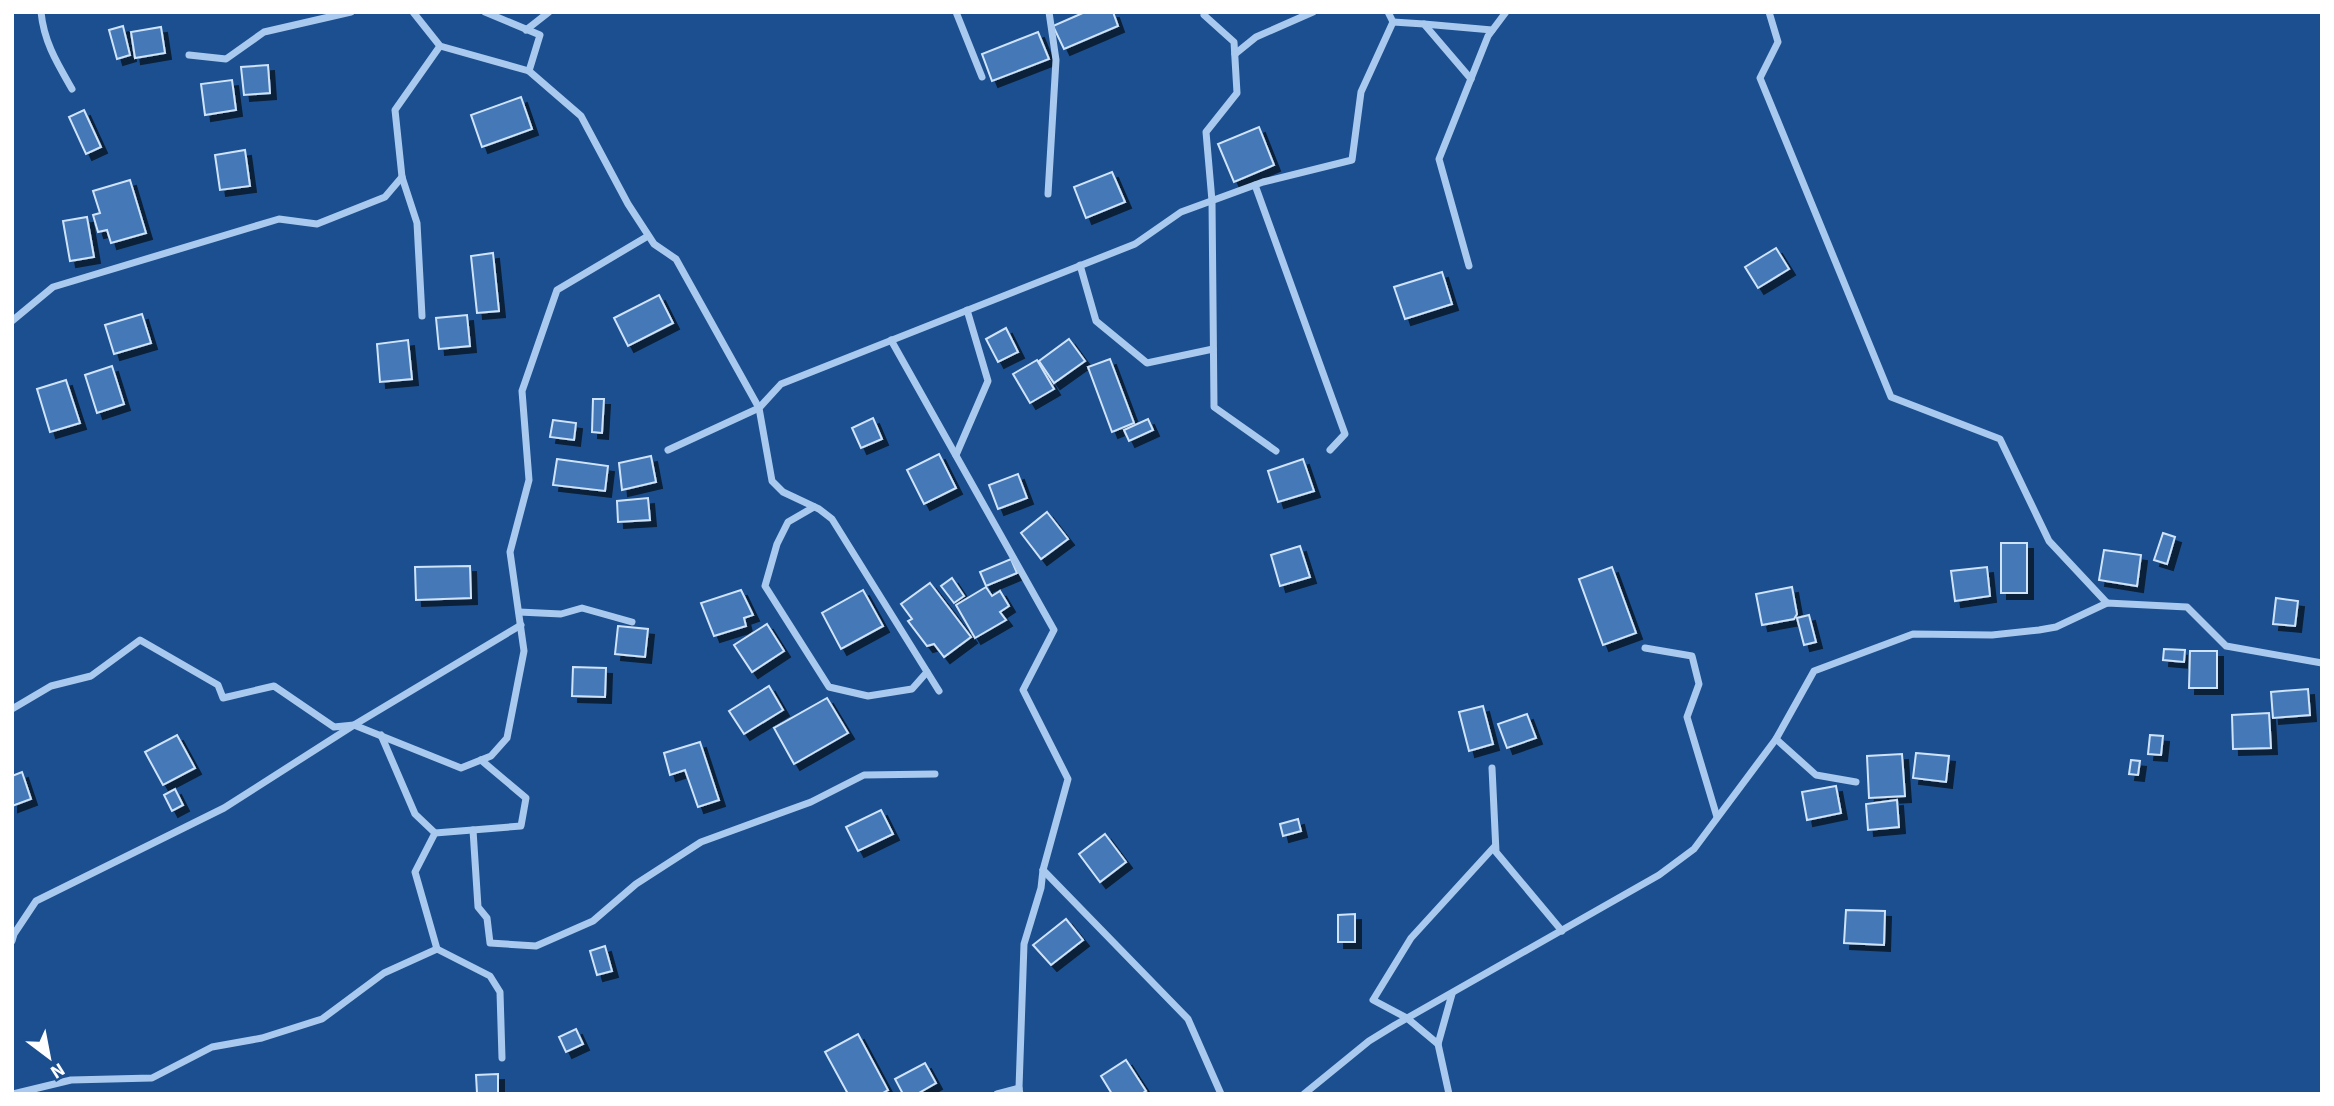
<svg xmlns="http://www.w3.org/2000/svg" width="2334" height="1106" viewBox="0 0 2334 1106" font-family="'Source Sans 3',sans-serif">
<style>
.building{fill:#4478b7;stroke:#cfe3fa;stroke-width:2;filter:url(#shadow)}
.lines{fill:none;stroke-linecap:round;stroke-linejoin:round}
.minor{stroke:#a9c9ee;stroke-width:7}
</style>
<defs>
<filter id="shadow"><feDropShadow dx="6" dy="6" stdDeviation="0" flood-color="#0009"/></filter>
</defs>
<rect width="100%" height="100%" fill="#1b4f8f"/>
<!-- building -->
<g class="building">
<path d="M1085,12H1113L1118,26L1064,49L1053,26Z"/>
<path d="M123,26L130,55L117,59L109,30Z"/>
<path d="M161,27L165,53L135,58L131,32Z"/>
<path d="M1038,32L1049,59L992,81L982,54Z"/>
<path d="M268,65L270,93L244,95L241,67Z"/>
<path d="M232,80L236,110L205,115L201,84Z"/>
<path d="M521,97L532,129L482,147L471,115Z"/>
<path d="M84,110L101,147L86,154L69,117Z"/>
<path d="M1259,127L1274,165L1234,182L1218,144Z"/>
<path d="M245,150L250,186L220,190L215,155Z"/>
<path d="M1112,172L1125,202L1086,218L1074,187Z"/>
<path d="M130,180L146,233L111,243L107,230L98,232L93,215L100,213L93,191Z"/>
<path d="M87,217L94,257L70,261L63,221Z"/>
<path d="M1776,248L1789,269L1758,288L1745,267Z"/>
<path d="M493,253L499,311L477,313L471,256Z"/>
<path d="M1442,272L1452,304L1405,319L1394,287Z"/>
<path d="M659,295L673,323L628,346L614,318Z"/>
<path d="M142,314L151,343L114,354L105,325Z"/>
<path d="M467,315L470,346L439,349L436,318Z"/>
<path d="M1006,328L1018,352L998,362L986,339Z"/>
<path d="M1069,339L1085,361L1054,383L1039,361Z"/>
<path d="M408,340L412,379L380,382L377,344Z"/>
<path d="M1110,359L1134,423L1112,432L1088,367Z"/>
<path d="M1037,360L1054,389L1030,403L1013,374Z"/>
<path d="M112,366L124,404L97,413L85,375Z"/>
<path d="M66,380L80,423L50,432L37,389Z"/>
<path d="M593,399H604L602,433L592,432Z"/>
<path d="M873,418L882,439L861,448L852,428Z"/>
<path d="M1148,419L1153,430L1129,441L1124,430Z"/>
<path d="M553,420L576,423L574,440L550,437Z"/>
<path d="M939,454L956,488L924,504L907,470Z"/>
<path d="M651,456L656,482L622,490L619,463Z"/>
<path d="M557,459L608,466L605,491L553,485Z"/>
<path d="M1303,459L1314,491L1278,502L1268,471Z"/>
<path d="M1018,474L1027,498L998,509L989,485Z"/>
<path d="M648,498L650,520L618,522L617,501Z"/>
<path d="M1047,512L1068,539L1041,559L1021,533Z"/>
<path d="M2163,533L2175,537L2167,564L2154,560Z"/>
<rect x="2001" y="543" width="26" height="50"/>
<path d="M1300,546L1310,577L1280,586L1271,555Z"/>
<path d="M2104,550L2141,555L2137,586L2099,580Z"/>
<path d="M1011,559L1017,573L986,586L980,572Z"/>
<path d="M470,566L471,598L416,600L415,567Z"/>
<path d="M1612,567L1636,633L1603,645L1579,579Z"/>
<path d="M1987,567L1990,596L1955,601L1951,571Z"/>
<path d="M952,578L964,596L954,603L941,586Z"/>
<path d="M930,583L971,637L944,657L934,644L927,646L908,621L912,619L901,604Z"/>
<path d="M986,587L992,596L1000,591L1009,606L1000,612L1006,620L975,638L956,605Z"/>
<path d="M1792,587L1797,614L1794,619L1762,625L1756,594Z"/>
<path d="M741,590L753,615L744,618L746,626L714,636L701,603Z"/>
<path d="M863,590L883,626L841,649L822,613Z"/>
<path d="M2276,598L2298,601L2295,626L2273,624Z"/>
<path d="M1809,615L1816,642L1804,645L1797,618Z"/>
<path d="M767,624L784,651L752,672L734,645Z"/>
<path d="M618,626L648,629L645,657L615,654Z"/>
<path d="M2164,649L2185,650L2184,662L2163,660Z"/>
<path d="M2190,651H2217V688H2189Z"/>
<path d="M573,667L606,668L605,697L572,696Z"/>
<path d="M769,686L783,710L744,734L729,711Z"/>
<path d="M2308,689L2310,715L2273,718L2271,692Z"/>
<path d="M827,698L848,733L794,764L774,728Z"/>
<path d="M1483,706L1493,744L1469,751L1459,712Z"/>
<path d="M2269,713L2271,748L2233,749L2232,715Z"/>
<path d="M1527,714L1536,738L1507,748L1498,724Z"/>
<path d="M177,735L195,768L163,785L145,752Z"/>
<path d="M2150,735L2163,736L2161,755L2148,754Z"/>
<path d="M700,742L719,800L698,807L685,770L670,775L664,753Z"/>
<path d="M1916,753L1949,756L1946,782L1913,778Z"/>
<path d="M1902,754L1905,796L1869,798L1867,756Z"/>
<path d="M2131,760L2140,761L2138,775L2129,774Z"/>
<path d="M22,772L31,799L12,806V776Z"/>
<path d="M1836,786L1841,813L1807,820L1802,792Z"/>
<path d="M175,789L183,805L172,811L164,795Z"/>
<path d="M1897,800L1899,827L1868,830L1866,804Z"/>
<path d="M881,810L893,834L858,851L846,827Z"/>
<path d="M1298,819L1301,831L1283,836L1280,824Z"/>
<path d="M1105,834L1126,862L1100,882L1079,854Z"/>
<path d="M1846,910L1885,911L1884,945L1844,943Z"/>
<path d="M1355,914V942H1338V915Z"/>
<path d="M1066,919L1083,940L1051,965L1033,945Z"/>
<path d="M605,946L612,971L597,975L590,951Z"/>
<path d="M576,1029L583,1044L566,1052L559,1037Z"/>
<path d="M858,1034L888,1090L881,1094H848L825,1052Z"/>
<path d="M1126,1060L1146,1091L1141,1094H1112L1101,1076Z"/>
<path d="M925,1063L936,1083L917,1094H903L895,1079Z"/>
<path d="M498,1074V1093H477L476,1075Z"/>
</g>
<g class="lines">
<!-- minor -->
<g class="minor">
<path d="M41,12C44,42 57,63 72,89"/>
<path d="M413,12L440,46L529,71"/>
<path d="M485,12L540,35L529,71L581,116L628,204L654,244L676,259L759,408L772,481L783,492L819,509L832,519L939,691"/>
<path d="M956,12L982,77"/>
<path d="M1769,12L1778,42L1760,78L1891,397L2000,439L2049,541L2107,603"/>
<path d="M1204,15L1234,42L1237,93L1206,132L1212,201L1214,407L1276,451"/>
<path d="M1393,22L1424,24L1471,79"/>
<path d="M1424,24L1492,30"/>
<path d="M526,30L549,12"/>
<path d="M1235,54L1256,37L1313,12"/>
<path d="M189,55L226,59L264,32L351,12"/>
<path d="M1255,185L1345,434L1330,450"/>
<path d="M1048,194L1056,60L1049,12"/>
<path d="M1080,265L1096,321L1147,363L1213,349"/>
<path d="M1469,266L1439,159L1488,36L1506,12"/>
<path d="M422,316L417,223L402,177L395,110L440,46"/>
<path d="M12,321L53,287L279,219L317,224L385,197L402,177"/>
<path d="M891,340L1054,630L1023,690L1068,779L1043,870L1041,888L1024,944L1019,1088L1020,1094"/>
<path d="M668,450L759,408L781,384L1135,244L1181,212L1263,182L1352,160L1361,92L1393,22L1388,12"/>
<path d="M956,455L988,381L967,310"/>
<path d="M814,507L788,522L777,544L765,586L829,687L868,696L912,689L927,672"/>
<path d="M519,612L561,614L582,608L632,622"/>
<path d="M1645,648L1692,656L1699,684L1687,717L1717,817"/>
<path d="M12,709L51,686L91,676L140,640L218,685L223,698L274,686L334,727L354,725L461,768L491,756L507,738L524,651L510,552L529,480L522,391L557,290L648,236"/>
<path d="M381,735L415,814L435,833L415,872L437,949L490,976L500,992L502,1058"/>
<path d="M1776,739L1816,775L1856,782"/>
<path d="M1492,768L1496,852L1562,931"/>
<path d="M473,830L478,907L487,918L490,943L536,946L593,921L636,884L701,842L811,802L864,775L935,774"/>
<path d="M435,833L521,826L526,798L481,760"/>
<path d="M1043,870L1188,1019L1221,1094"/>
<path d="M12,941L14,934L36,901L224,808L354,725L521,625"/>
<path d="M1438,1044L1407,1018L1373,1000L1411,938L1495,846"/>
<path d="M13,1094L71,1080L152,1078L212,1047L262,1038L322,1019L384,973L437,949"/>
<path d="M997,1094L1019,1088"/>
<path d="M1304,1094L1369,1041L1395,1025L1659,875L1694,849L1776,739L1814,671L1913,634L1992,635L2039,630L2056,627L2107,603L2187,607L2226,646L2322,663"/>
<path d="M1449,1094L1438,1044L1452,994"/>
</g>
</g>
<!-- border -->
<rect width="2334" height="1106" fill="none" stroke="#ffffff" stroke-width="28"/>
<!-- north arrow -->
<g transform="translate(49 1057) rotate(148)" stroke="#1b4f8f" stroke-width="5" paint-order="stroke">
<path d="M0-5L12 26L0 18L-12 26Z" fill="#ffffff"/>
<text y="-10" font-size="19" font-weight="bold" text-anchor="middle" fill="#ffffff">N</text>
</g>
</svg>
